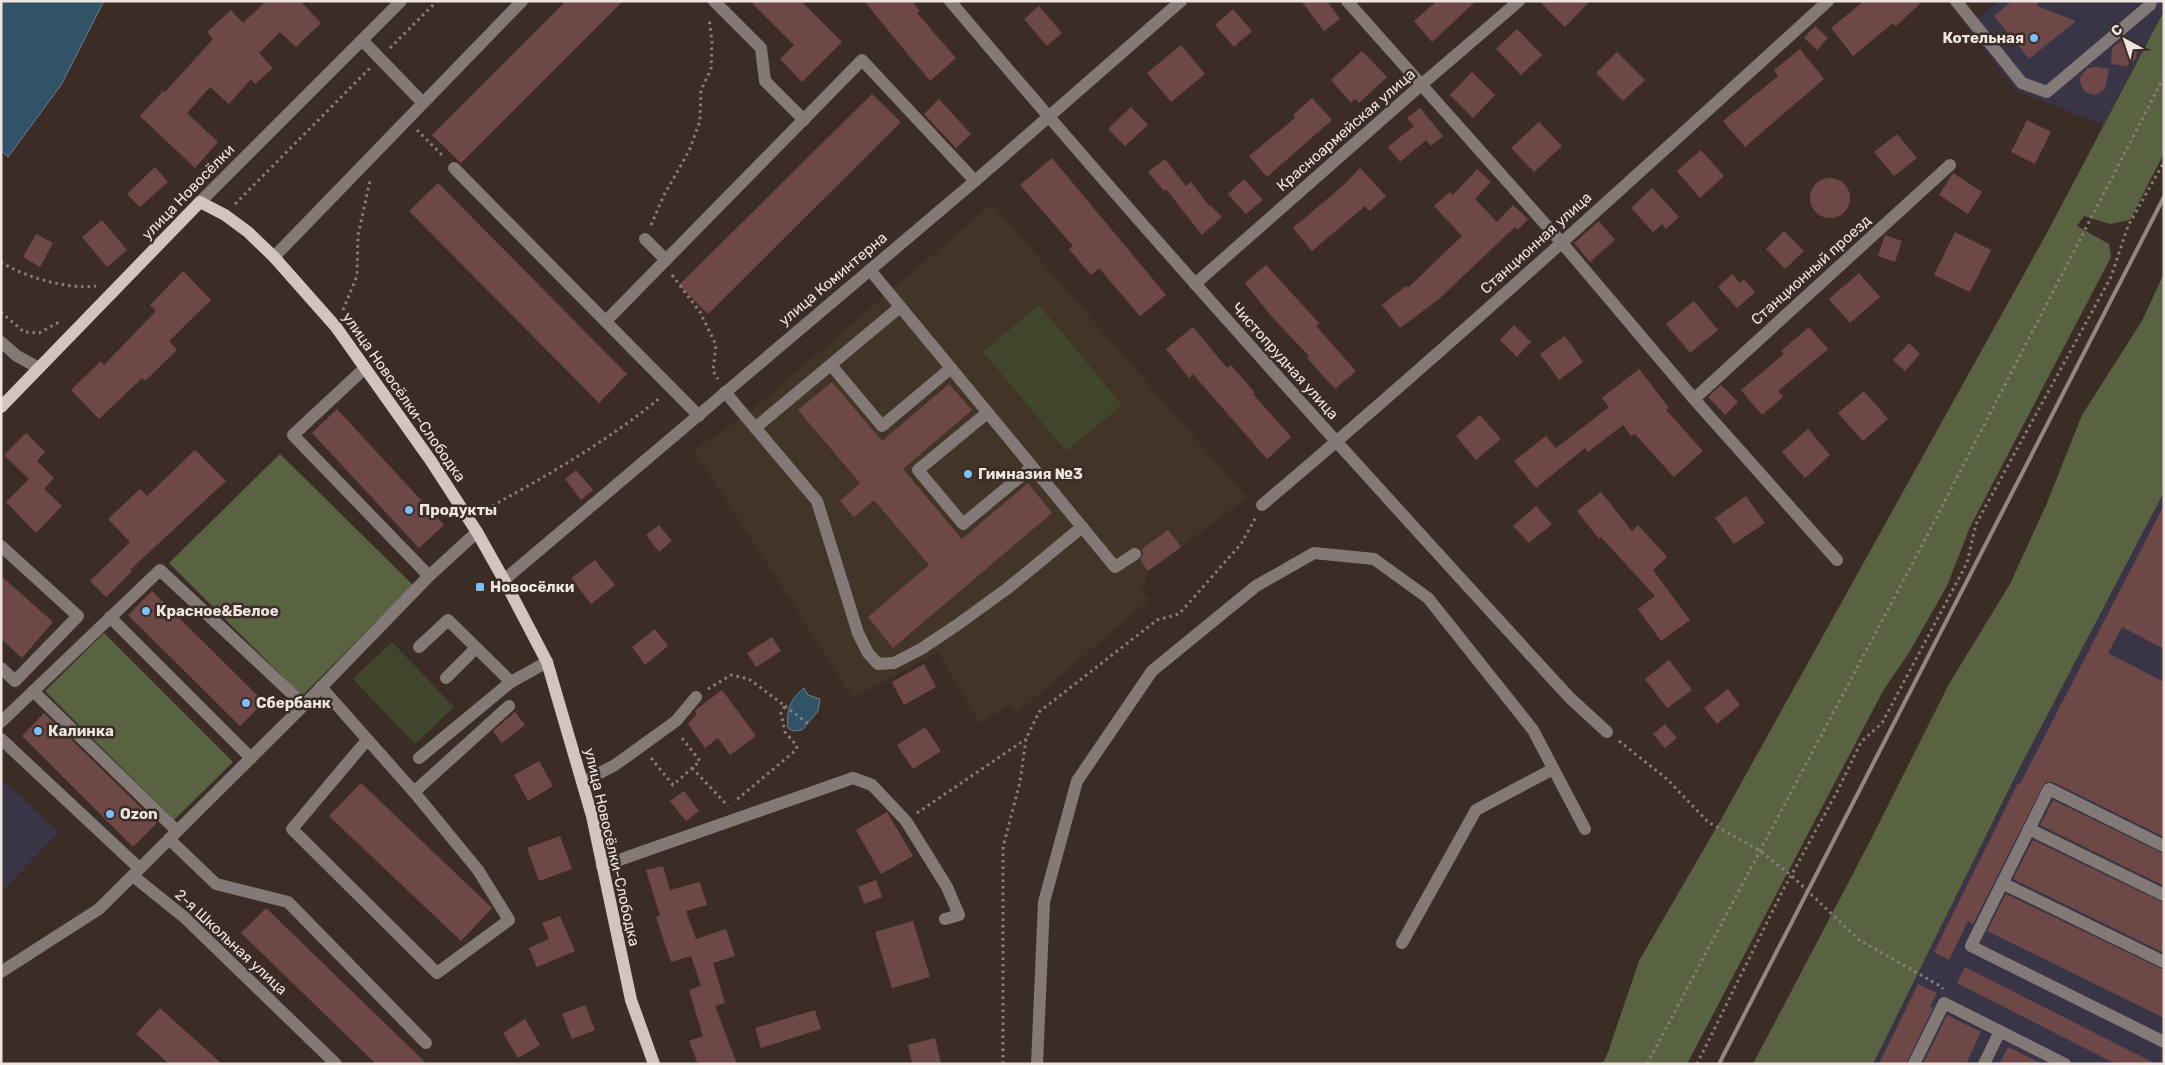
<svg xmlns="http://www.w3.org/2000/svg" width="2165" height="1065" viewBox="0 0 2165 1065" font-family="Rubik,sans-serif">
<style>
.industrial{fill:#393546}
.education{fill:#423527}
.green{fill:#3f462c}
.forest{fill:#5a6341}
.water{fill:#305367;stroke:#697e8b}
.building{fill:#6e4847}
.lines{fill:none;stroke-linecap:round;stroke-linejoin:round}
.path{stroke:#8b7e79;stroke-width:3;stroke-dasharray:2.5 4;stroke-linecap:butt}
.minor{stroke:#837a77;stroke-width:12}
.major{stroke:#d5c3be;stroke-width:12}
.rail{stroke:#948782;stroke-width:4}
.poi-dot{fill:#7abff8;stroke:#3c2c26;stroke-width:2}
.labels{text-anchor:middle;stroke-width:5;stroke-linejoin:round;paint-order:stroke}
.poi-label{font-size:15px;font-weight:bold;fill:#eee4e0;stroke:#3c2c26;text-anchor:start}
.street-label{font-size:15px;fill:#eee4e0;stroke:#3c2c26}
</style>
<rect width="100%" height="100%" fill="#3c2c26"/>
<!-- industrial -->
<g class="industrial">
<path d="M1999,1H2164V10L2104,125L2017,91L1967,27Z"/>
<path d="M2164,492V1064H1873L2018,771Z"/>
<path d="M1,779L59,832L1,892Z"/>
</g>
<!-- education -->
<path class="education" d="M992,204L1247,498L1148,571L1142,592L1149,600L1017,713L1010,704L980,724L938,652L853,698L694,450L745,416Z"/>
<!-- green -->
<g class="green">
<path d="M1039,305L1122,405L1066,451L983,352Z"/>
<path d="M392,642L454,707L415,744L353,679Z"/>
</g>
<!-- forest -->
<g class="forest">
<path d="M2164,11V153L2130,220L2110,224L2084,216L2077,226L2109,244L2111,257L1970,527L1947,586L1910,651L1883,691L1687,1064H1602L1607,1055L1639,961L1719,823L2048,231Z"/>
<path d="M2164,273V492L2018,771L1873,1064H1753L1867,847L1949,684L2010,584L2047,503L2082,415L2142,321Z"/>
<path d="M280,454L413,585L302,696L169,563Z"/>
<path d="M104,633L233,762L174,820L45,691Z"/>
</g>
<!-- water -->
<g class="water">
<path d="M1,1H104L61,85L8,157L1,150Z"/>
<path d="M804,688L808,695L820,699L818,711L802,730L793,731L788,728C786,711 790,699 804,688Z"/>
</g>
<!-- building -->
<g class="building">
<path d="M266,1H300L321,23L296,47L280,32L259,53L273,68L255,84L251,79L229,104L210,87L187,113L218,142L195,168L140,116L163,91L165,92L213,39L207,32L231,10L243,23Z"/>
<path d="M566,1H623L461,163L432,135Z"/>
<path d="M750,1H801L842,42L802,82L780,59L794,45Z"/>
<path d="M864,1H912L920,11L917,13L956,58L930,81Z"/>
<path d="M1301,1H1327L1340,19L1324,31Z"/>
<path d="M1437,1H1476L1432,42L1414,21Z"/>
<path d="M1539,1H1590L1565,27Z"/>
<path d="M1864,1H1923L1896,26L1893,23L1853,56L1831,28Z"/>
<path d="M2012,1H2038L2037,6L2076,21L2029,59L1994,16Z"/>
<path d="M1039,6L1062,33L1047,46L1024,19Z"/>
<path d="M1233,9L1252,31L1234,47L1215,25Z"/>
<path d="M1815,26L1828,38L1817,50L1804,38Z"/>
<path d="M1517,29L1542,55L1521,75L1496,49Z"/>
<path d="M2123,40L2134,45L2137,49L2136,59L2126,66L2111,64L2112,50L2114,46Z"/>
<path d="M1181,45L1205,74L1171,102L1147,73Z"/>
<path d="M1800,49L1824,79L1745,147L1723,121L1778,76L1774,70Z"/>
<path d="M1362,51L1387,77L1359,103L1355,99L1351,103L1331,80Z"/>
<path d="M1617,52L1645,80L1623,101L1596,73Z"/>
<path d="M2096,67L2109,69L2105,89L2098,94L2093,95L2084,91L2080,82V77L2088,68Z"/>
<path d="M1472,72L1495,95L1473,118L1450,95Z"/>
<path d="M872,94L901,122L708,314L679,285Z"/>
<path d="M1312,98L1332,120L1267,177L1249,156L1295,118L1293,115Z"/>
<path d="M939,99L971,134L956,148L924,114Z"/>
<path d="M1131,107L1148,125L1125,146L1108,129Z"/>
<path d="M1420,108L1443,136L1431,146L1426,140L1400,162L1388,147L1414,126L1407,118Z"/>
<path d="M2027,120L2051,132L2035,164L2011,152Z"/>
<path d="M1539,122L1562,146L1534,172L1511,148Z"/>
<path d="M1897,134L1917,158L1894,176L1874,152Z"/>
<path d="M1701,150L1724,176L1700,198L1677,171Z"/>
<path d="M1052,158L1166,295L1140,316L1099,268L1091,275L1069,249L1073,246L1020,185Z"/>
<path d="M1165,159L1186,186L1191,182L1209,206L1210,205L1222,217L1202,235L1166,189L1164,191L1148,172Z"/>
<path d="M155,167L168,182L140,207L127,194Z"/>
<path d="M1360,168L1386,196L1370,211L1365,206L1312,251L1293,228L1345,184Z"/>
<path d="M1477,169L1491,182L1475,199L1497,222L1513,205L1528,219L1518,230L1515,227L1439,299L1400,328L1382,305L1406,286L1408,288L1462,236L1434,206L1450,192L1453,195Z"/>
<path d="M1953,173L1982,192L1968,214L1939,195Z"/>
<circle cx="1830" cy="198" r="20"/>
<path d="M1244,179L1263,200L1246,214L1228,194Z"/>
<path d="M438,183L627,374L599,403L409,211Z"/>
<path d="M1652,188L1679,217L1666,229L1662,224L1653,232L1631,208Z"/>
<path d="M102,220L127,250L107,267L82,237Z"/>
<path d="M1599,221L1615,240L1590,262L1574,243Z"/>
<path d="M1784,231L1804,251L1785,269L1766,249Z"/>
<path d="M1955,232L1991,250L1970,292L1934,275Z"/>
<path d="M36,234L53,243L40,267L23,257Z"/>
<path d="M1885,235L1902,241L1895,262L1878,256Z"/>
<path d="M1266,265L1319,323L1316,326L1356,371L1335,389L1307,358L1309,356L1272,317L1245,283Z"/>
<path d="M183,271L211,300L169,341L177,350L145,381L142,378L99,419L71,390L101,361L104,365L156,311L150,305Z"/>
<path d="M1859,273L1880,297L1850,323L1829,299Z"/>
<path d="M1732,274L1740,283L1744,279L1755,292L1737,308L1718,287Z"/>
<path d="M1694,301L1718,330L1690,353L1666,324Z"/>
<path d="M1514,325L1531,342L1517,357L1500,340Z"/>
<path d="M1193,327L1227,368L1231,365L1255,393L1253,394L1291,437L1267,459L1193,374L1189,378L1166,349Z"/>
<path d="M1809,327L1828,349L1778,391L1783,397L1762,415L1741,390L1784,354L1781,351Z"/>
<path d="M1565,336L1583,362L1559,380L1540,354Z"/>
<path d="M1909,343L1920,354L1905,371L1893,360Z"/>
<path d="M1639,369L1669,408L1666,410L1703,451L1674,477L1635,434L1631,436L1623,425L1588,452L1585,448L1536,488L1514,461L1546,436L1556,448L1609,407L1602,398Z"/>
<path d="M832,382L882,441L949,384L972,410L903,469L962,539L1028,483L1052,513L893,648L868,617L929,565L874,500L854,517L840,501L860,483L798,410Z"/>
<path d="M1721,385L1738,402L1725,415L1708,397Z"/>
<path d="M1864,391L1888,419L1863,441L1838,413Z"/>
<path d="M337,409L444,525L419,548L312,433Z"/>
<path d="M1480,415L1501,439L1476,460L1456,436Z"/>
<path d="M1808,429L1830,455L1805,478L1782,452Z"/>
<path d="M26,433L45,452L37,461L54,478L44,489L62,506L36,533L6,502L29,479L4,455Z"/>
<path d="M195,450L226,481L130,570L132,571L106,597L90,581L130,542L108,519L140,489L147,496Z"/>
<path d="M576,470L593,490L581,500L565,479Z"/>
<path d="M1601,492L1632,531L1638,525L1667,557L1653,570L1690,620L1661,641L1638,609L1655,596L1601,537L1599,539L1577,511Z"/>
<path d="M1746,496L1765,523L1734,544L1715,518Z"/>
<path d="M2164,505V649L2122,627L2108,653L2164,682V837L2053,782H2045L1973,924L1968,921L1949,960L1934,952L2018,783L2020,784Z"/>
<path d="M1536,506L1552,524L1529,543L1513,526Z"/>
<path d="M659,525L672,541L659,552L646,535Z"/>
<path d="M1168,530L1181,547L1148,571L1140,560L1143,554L1142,549Z"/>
<path d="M595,560L615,585L591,604L571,578Z"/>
<path d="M1,576L53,622L22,658L1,639Z"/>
<path d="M152,591L264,702L240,726L128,615Z"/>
<path d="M655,629L668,646L645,665L632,647Z"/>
<path d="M772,637L781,651L756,667L747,653Z"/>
<path d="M1669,660L1692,690L1667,708L1645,679Z"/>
<path d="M924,664L936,687L904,705L892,682Z"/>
<path d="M1728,689L1740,705L1717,724L1704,708Z"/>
<path d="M722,690L756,736L730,755L718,738L705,748L688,724L697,714L695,711L698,708Z"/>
<path d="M515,712L525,725L502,743L493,731Z"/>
<path d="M44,713L157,823L133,847L22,736Z"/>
<path d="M1665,724L1677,738L1665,748L1653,734Z"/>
<path d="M925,727L941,751L913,769L897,745Z"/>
<path d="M539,761L553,786L528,801L514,775Z"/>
<path d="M361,783L492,908L461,941L329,816Z"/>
<path d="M684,791L699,811L686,821L670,801Z"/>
<path d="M2053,800L2164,854V886L2040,825Z"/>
<path d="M887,812L913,856L881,874L856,830Z"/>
<path d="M560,836L572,869L539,881L527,848Z"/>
<path d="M2033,840L2164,903V953L2013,879Z"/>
<path d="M663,866L670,890L700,882L707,905L686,911L696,939L726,929L735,956L713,963L725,1003L715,1006L737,1064H698L689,1041L703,1036L689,990L701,986L691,956L671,962L656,917L660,916L646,870Z"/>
<path d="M876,880L882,897L864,904L858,887Z"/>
<path d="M2006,894L2164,970V1018L1987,931Z"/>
<path d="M266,908L427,1064H376L241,933Z"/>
<path d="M560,916L575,951L537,967L529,948L549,939L542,923Z"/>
<path d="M913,921L930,977L892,988L875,932Z"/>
<path d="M1965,967L2156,1064H2116L1957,983Z"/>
<path d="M1918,984L1937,993L1930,1006L1933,1008L1906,1064H1879Z"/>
<path d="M585,1005L595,1030L572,1039L562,1014Z"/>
<path d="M160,1008L222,1064H169L136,1034Z"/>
<path d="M815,1010L821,1029L761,1048L755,1028Z"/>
<path d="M1947,1015L1981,1032L1966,1064H1923Z"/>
<path d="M525,1019L540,1045L518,1058L503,1033Z"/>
<path d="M935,1038L941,1064H912L908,1045Z"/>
<path d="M2008,1047L2043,1064H1999Z"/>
</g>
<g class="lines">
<!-- path -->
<g class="path">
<path d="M390,48L437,1"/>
<path d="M417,130L444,157"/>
<path d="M235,204L370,68"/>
<path d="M651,225L664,195L689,151L700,121L701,90L711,69L712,42L709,18"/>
<path d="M1,262C24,277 69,290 96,286"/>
<path d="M672,275L700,312L716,345L713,371L718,379"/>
<path d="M343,310L357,276L358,235L370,181"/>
<path d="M1,312L24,332L39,333L59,322"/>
<path d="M481,512C543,478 607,442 661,397"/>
<path d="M708,689L731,675L749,679L785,706L781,713L785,732L797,746L796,750L734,802"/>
<path d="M785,706L810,725"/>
<path d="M1619,741L1667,779L1708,822L1759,850L1792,876L1859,940L1942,987L1943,989"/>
<path d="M651,758L673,785L700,761L681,737"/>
<path d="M692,768L728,806"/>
<path d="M917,813L1026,739"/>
<path d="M1003,1064V847L1020,782L1026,739L1039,712L1157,620L1179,614L1241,544L1256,517"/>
<path d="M1647,1064L1919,551L2164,77"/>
<path d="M1697,1064L1781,894L1838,790L1861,742L1882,723L1967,563L1976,524L2111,277L2128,226L2164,162"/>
</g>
<!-- minor -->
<g class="minor">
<path d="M714,1L761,48L765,81L804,120"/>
<path d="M950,1C1151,239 1360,469 1570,698L1607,732"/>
<path d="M1347,1L1562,243L1694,399L1837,560"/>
<path d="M1956,1L2022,83L2047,92L2150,5L2151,1"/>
<path d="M362,40L422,102"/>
<path d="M454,168L699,416"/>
<path d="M200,202L401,1"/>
<path d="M645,239L666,260"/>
<path d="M274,257L522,1"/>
<path d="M870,270L1115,567L1135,554"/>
<path d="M1195,284L1421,85L1519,1"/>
<path d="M606,321L862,60L975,181"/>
<path d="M1,342L17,356L39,368"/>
<path d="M831,365L882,426L951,368"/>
<path d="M365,368L293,435L429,576"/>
<path d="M725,392L817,501L858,633L868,653L878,664L894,663L921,649L957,625L1008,588L1082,527"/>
<path d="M1694,399L1950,165"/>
<path d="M987,413L918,470L963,524L1032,467"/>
<path d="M755,428L900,307"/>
<path d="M1262,505C1455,342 1641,171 1828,1"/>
<path d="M1,546L78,616L15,681L1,668"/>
<path d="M504,580L975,181L1181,1"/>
<path d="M110,617L251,758"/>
<path d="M419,647L448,620L511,682"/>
<path d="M446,678L476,648"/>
<path d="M321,687L414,792L478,870L509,920L437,973L292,829L367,740"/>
<path d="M33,691L177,831"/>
<path d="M1,722L160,570L304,705"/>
<path d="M1,739L139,868"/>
<path d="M419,758L511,682L547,662"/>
<path d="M583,782L615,765L676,721L696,697"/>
<path d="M414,792L509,706"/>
<path d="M2029,829L2164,895"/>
<path d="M169,839L216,884L288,902L426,1043"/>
<path d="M2164,846L2049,789L1971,946L2164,1042"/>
<path d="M602,866L853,778L872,785L906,821L947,887L959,915L945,919"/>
<path d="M133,876L184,917L336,1064"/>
<path d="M2002,883L2164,962"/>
<path d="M1402,943L1476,810L1553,769"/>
<path d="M1,972L99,909L304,705L429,576L477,532"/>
<path d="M1037,1064L1044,902L1077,781L1152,671L1256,586L1314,553L1374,559L1428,598L1533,730L1585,829"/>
<path d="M1914,1064L1944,1003L2065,1064"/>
<path d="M1984,1064L2000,1031"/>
</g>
<!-- major -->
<path class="major" d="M1,407L200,202L225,215L248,232L274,257L336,327L431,461L477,532L504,580L547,662L592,816L631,1000L654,1064"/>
<!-- rail -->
<path class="rail" d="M1719,1064L2164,197"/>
</g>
<!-- markers -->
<g class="poi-dot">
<circle cx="2034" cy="38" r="5"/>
<circle cx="968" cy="474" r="5"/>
<circle cx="409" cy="510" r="5"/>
<rect x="475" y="582" width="10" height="10" rx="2.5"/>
<circle cx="146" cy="611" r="5"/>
<circle cx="246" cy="703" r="5"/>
<circle cx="38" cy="731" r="5"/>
<circle cx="110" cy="814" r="5"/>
</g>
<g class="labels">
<!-- poi labels -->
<g class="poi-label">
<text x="2024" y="43" text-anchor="end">Котельная</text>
<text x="978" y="479">Гимназия №3</text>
<text x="419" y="515">Продукты</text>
<text x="490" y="592">Новосёлки</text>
<text x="156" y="616">Красное&amp;Белое</text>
<text x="256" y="708">Сбербанк</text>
<text x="48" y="736">Калинка</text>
<text x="120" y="819">Ozon</text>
</g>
<!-- street labels -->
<g class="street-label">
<text transform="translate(1346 130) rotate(-41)" y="5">Красноармейская улица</text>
<text transform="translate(188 192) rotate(-46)" y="5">улица Новосёлки</text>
<text transform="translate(1536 243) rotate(-42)" y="5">Станционная улица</text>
<text transform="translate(1811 270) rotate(-42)" y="5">Станционный проезд</text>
<text transform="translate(833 279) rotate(-40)" y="5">улица Коминтерна</text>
<text transform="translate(1285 361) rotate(48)" y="5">Чистопрудная улица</text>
<text transform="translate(404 397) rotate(55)" y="5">улица Новосёлки-Слободка</text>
<text transform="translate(612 847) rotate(77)" y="5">улица Новосёлки-Слободка</text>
<text transform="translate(231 942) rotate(43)" y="5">2-я Школьная улица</text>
</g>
</g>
<!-- border -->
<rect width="2165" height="1065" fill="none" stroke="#eee4e0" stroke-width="5"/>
<!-- north arrow -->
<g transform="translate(2125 40) rotate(320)" stroke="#3c2c26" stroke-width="4" paint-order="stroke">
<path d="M0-4L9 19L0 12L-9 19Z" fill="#eee4e0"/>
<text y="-8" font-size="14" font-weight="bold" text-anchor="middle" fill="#eee4e0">С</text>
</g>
</svg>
